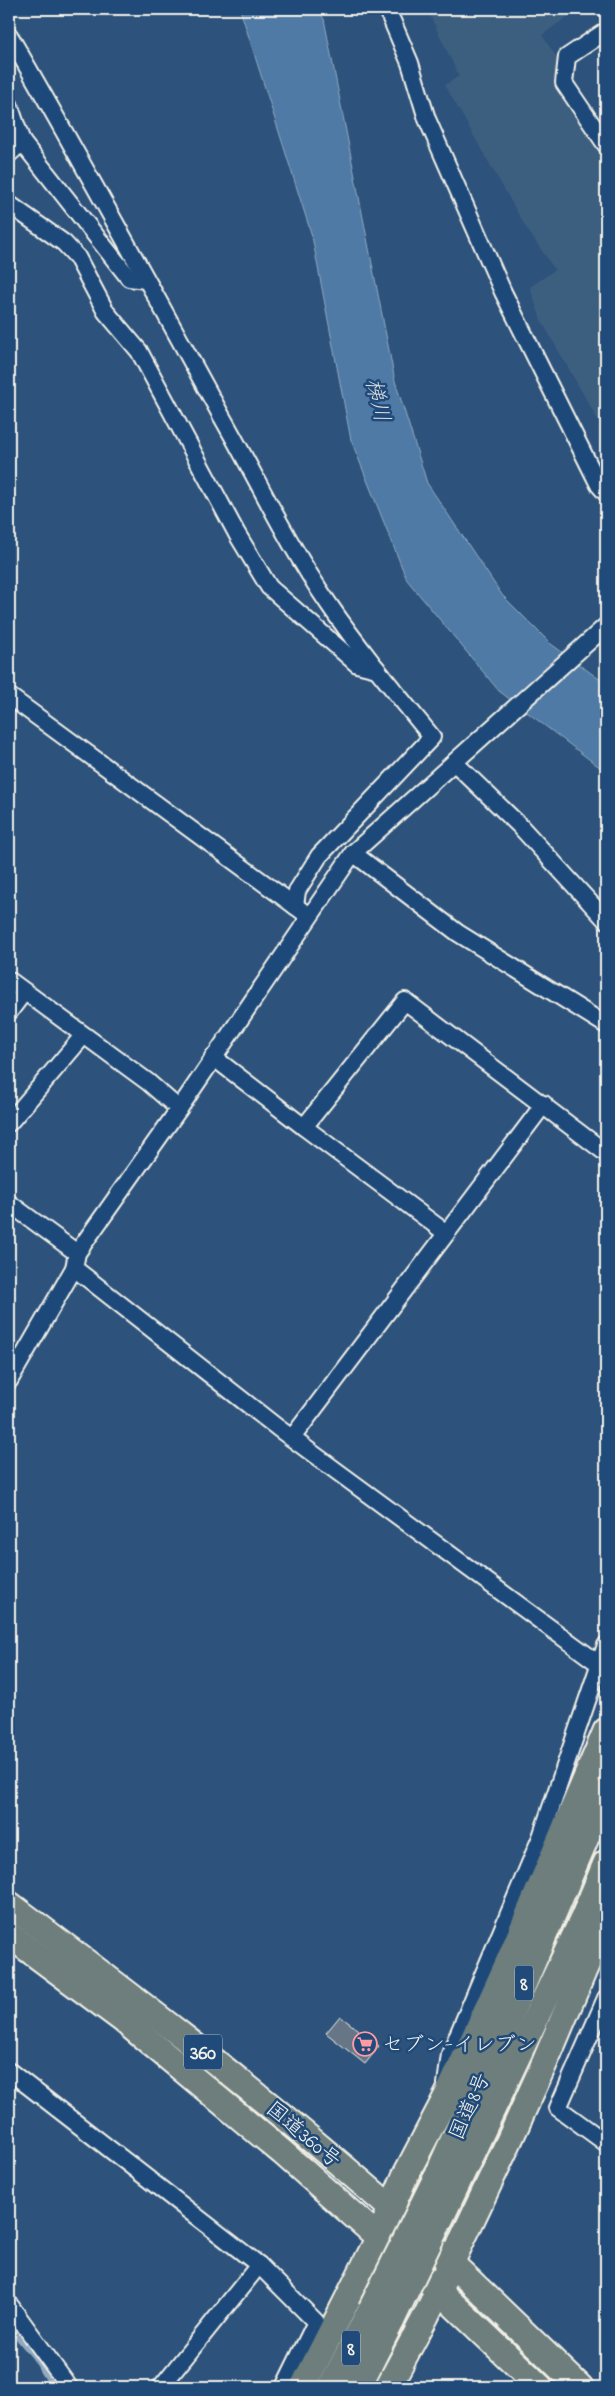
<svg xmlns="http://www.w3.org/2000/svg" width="615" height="2396" viewBox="0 0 615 2396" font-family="'Indie Flower','Klee One',sans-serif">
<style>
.built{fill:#3e5e7f}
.water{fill:#507aa5;stroke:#92aac0}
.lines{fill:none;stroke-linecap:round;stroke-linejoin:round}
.stream{stroke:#92aac0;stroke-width:5}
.building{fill:#667686;stroke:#f4f1e8}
.minor-casing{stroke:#f4f1e8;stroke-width:20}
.highway-casing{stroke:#f4f1e8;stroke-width:29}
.minor{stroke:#1f4a7a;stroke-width:16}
.highway{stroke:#6d7e7c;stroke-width:25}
.highway-bridge-casing{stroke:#f4f1e8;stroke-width:29;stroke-linecap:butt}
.highway-bridge{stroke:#6d7e7c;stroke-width:25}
.labels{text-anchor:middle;stroke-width:5;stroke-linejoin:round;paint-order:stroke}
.shield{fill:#1f4a7a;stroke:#b4bfc7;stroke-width:1}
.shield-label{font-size:20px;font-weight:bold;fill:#f4f1e8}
.poi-label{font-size:21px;fill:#f4f1e8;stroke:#1f4a7a;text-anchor:start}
.street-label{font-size:21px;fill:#f4f1e8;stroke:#1f4a7a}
.water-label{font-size:22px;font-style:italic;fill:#dbdfde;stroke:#1f4a7a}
</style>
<rect width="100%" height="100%" fill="#2d537c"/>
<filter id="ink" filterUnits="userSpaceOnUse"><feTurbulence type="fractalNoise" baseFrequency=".02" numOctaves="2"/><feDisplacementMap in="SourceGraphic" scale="10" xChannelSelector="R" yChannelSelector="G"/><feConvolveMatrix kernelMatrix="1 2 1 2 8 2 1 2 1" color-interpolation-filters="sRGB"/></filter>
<g filter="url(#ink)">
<!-- built -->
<path class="built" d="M427,9H578L542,35L559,61V91L606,161V434L541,320L530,287L555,270L525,226L445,85L459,76Z"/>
<!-- water -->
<path class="water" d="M240,9H317L324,19L395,381L427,483L502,595L551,644L606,684V772L499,691L407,580L351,440L312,236Z"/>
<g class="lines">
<!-- stream -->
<path class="stream" d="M9,2327L34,2357L53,2387"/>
</g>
<!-- building -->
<path class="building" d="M340,2016L379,2046L365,2064L326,2033Z"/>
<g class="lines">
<!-- minor casing -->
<g class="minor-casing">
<g id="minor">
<path d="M387,9L410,63L427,119L503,292L599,485L606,493"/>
<path d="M606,31L567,57L564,83L606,145"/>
<path d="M9,35C82,161 152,289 222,417C258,480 287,543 328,603C360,650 396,693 432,737L319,856L297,891L295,906"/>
<path d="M9,104L22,142L9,154"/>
<path d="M22,142L129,278L146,280"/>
<path d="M9,204L64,243L77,257L106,312L139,351L237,534L269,587L357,664L377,669"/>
<path d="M9,696L302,911"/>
<path d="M455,763L519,825L606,920"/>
<path d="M353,853L458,933L606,1025"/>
<path d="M9,980L148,1082L179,1109"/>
<path d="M9,1012L24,992"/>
<path d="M213,1057L304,1127L405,1001L606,1153"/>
<path d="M9,1123L83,1036"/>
<path d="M304,1127L446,1233"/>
<path d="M9,1203L77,1253"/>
<path d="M74,1268L278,1428L606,1669"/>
<path d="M9,1381L74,1268L77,1253L179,1109L353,853L606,626"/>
<path d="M292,1438L544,1104"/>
<path d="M606,1998L558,2108L606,2143"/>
<path d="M9,2071L259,2265L316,2322L284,2387"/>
<path d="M446,2084L450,2054L541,1837L606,1645"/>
<path d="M9,2304L69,2387"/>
<path d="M161,2387L259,2265"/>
</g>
</g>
<!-- highway casing -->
<g class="highway-casing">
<g id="highway">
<path d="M9,1904C129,1994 249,2085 362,2183C438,2248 508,2318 580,2387"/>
<path d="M9,1935L122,2019L282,2152L438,2290L540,2387"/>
<path d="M438,2174L513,2008L606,1791"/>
<path d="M457,2184L584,1916L606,1863"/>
<path d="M303,2387L379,2237L405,2176L451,2088L507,1965L606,1731"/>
<path d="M331,2387L371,2309"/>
<path d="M358,2387L392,2320"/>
<path d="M388,2387L426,2316L510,2139L545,2062L606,1918"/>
</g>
</g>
<!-- minor -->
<use href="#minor" class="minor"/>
<!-- highway -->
<use href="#highway" class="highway"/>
<!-- highway-bridge casing -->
<g class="highway-bridge-casing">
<g id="highway-bridge">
<path d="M371,2309L438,2174"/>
<path d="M392,2320L457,2184"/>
</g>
</g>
<!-- highway-bridge -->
<use href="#highway-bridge" class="highway-bridge"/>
</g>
</g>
<!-- icons -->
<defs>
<g id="supermarket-ring" transform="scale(1.25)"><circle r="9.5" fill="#1f4a7a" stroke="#ff9aa2" stroke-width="1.5"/><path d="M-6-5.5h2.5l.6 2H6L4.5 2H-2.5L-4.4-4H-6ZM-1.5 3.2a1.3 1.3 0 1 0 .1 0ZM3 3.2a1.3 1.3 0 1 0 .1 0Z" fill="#ff9aa2"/></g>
</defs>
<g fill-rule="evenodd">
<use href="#supermarket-ring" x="365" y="2044"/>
</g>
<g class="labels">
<!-- shield labels -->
<g class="shield">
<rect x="515" y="1965.5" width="18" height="35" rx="4"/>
<rect x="184" y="2034.5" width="38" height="35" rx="4"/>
<rect x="342" y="2330.5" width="18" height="35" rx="4"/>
</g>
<g class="shield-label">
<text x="524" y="1990">8</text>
<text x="203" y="2059">360</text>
<text x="351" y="2355">8</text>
</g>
<!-- poi labels -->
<g class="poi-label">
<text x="382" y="2051">セブン-イレブン</text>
</g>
<!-- street labels -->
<g class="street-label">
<text transform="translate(469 2106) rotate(-66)" y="7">国道8号</text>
<text transform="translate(304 2134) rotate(40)" y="7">国道360号</text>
</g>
<!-- water labels -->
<g class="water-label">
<text transform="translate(379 400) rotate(77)" y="8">梯川</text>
</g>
</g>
<!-- margin -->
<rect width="615" height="2396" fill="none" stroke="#1f4a7a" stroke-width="30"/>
<rect x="15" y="15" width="585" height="2366" fill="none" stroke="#f4f1e8" stroke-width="2" filter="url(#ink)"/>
</svg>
